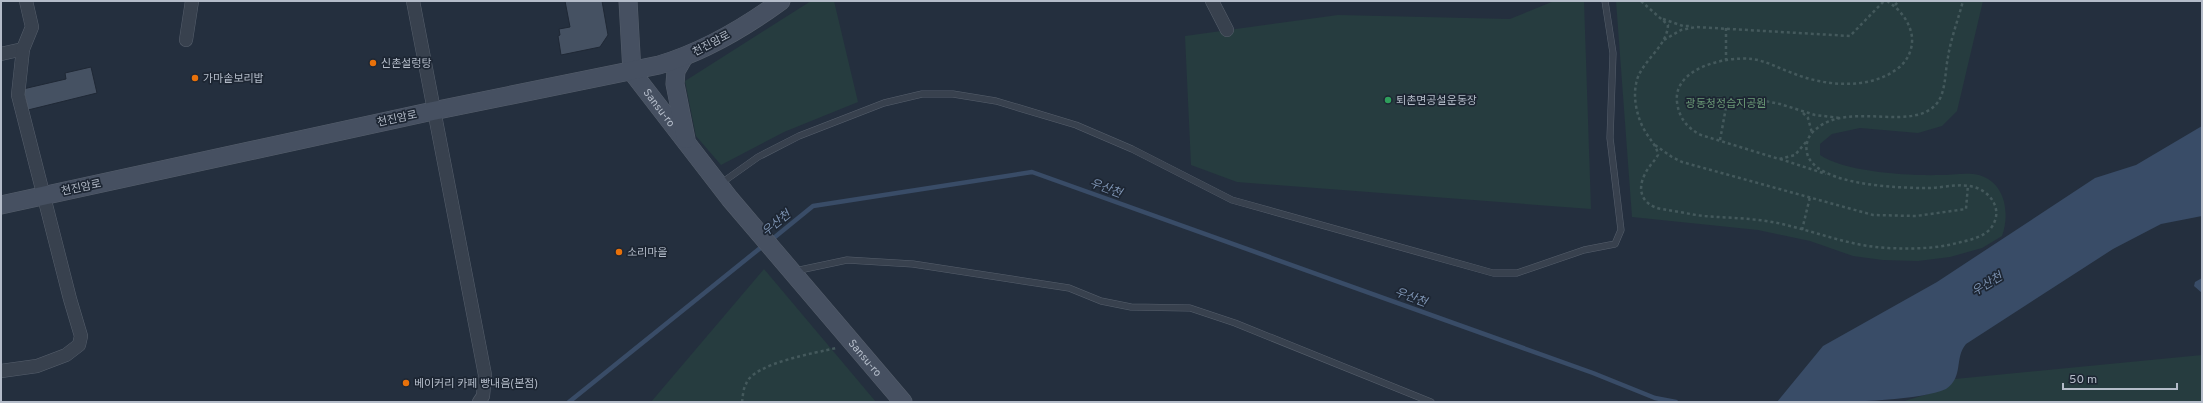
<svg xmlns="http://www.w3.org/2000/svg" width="2203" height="403" viewBox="0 0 2203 403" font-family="Overpass,'Noto Sans KR',sans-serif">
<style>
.green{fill:#263c3f}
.water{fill:#394c67}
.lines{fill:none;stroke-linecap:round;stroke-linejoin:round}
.stream{stroke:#394c67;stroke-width:4.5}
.building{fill:#455162;stroke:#1f2835}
.lane-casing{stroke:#565f6c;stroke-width:7}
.street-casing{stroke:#565f6c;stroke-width:14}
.secondary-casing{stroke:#565f6c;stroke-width:19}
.path{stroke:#44595c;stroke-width:2.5;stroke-dasharray:3 3;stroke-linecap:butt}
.lane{stroke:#38414e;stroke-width:6}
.street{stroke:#38414e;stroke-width:13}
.secondary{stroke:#465061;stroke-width:18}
.food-dot{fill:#e8710a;stroke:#1d2633;stroke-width:1.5}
.leisure-dot{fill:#2e9e5b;stroke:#1d2633;stroke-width:1.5}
.labels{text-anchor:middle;stroke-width:3.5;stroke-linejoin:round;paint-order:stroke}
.street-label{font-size:11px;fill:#b4bcc9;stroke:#1d2633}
.poi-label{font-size:11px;fill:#b4bcc9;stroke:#1d2633;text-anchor:start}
.park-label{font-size:11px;fill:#6b9a76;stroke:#1d2633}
.water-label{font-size:12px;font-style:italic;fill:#7c92b1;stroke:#1d2633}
</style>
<rect width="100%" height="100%" fill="#242f3e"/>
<!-- green -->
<g class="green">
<path d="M811,1H834L858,102L784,132L721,165L696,136L685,81Z"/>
<path d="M1554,1H1584L1591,209L1237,182L1191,165L1185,36L1338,15L1510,19Z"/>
<path d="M1616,1H1983L1957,111L1942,126L1918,133L1860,128L1832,134L1820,144V155C1845,172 1908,176 1940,175C1951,175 1968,172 1979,175C2006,183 2010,214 2002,236L1982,248L1950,257L1918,261L1883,260L1853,256L1810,241L1758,230L1632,217Z"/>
<path d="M764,269L876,402H651Z"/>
<path d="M2202,355V402H1901L1945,389L1955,379Z"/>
</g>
<!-- water -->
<g class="water">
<path d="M2202,126V216L2161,224L2113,249L1966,344C1954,358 1964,377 1946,389C1915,403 1816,403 1777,402L1823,346L1937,282L2095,178L2136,165Z"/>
<path d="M2202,278V293L2194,286L2195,282Z"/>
</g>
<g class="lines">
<!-- stream -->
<g class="stream">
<path d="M770,241L813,206L1032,172L1593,373L1655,398L1676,402"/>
<path d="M569,402L764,245"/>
</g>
</g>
<!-- building -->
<g class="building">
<path d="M565,1H602L608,35L600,47L561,55L558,36L560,35L559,29L570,27Z"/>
<path d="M91,67L97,93L28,110L23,89L66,79L65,73Z"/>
</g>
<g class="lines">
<!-- lane casing -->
<g class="lane-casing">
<g id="lane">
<path d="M720,184L758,157L799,136L884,103L922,94H953L996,101L1076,125L1132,149L1232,200L1493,273H1517L1584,250L1615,244L1621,230L1610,138L1613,53L1605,1"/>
<path d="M795,271L847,260L913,264L1069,288L1101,301L1131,307L1190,308L1235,323L1431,402"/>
</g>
</g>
<!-- street casing -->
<g class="street-casing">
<g id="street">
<path d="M413,1L485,375L483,396L479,402"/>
<path d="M1212,1L1227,30"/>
<path d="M186,40L192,1"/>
<path d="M1,54L23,49"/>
<path d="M1,371L37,366L66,355L79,345L81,336L70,299L18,95L23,49L32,27L26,1"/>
</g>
</g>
<!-- secondary casing -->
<g class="secondary-casing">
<g id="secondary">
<path id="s1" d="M628,1L632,72L730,199L903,402"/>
<path d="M684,57L676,71L675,84L686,139"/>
<path d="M1,205L433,111L659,65C703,52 744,28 781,1"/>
</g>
</g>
<!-- path -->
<g class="path">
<path d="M1641,1L1668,25C1667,48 1640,61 1636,84C1633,98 1637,118 1645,131C1650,140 1657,146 1658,155C1654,162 1648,167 1645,174C1636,191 1643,206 1662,209C1675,211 1689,214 1703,216C1729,218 1756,218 1782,224C1817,232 1850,246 1887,248C1912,249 1937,249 1961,242C1971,240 1985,236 1991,228C2003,212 1993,194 1977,188C1961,182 1944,188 1927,188C1901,188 1798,186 1807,143C1808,137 1812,132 1816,129C1850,100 1914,134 1938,102C1946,90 1945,71 1948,57C1951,38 1958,20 1963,1"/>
<path d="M1895,5L1899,1"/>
<path d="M1663,19L1683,26H1692"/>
<path d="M1726,28V60"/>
<path d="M1664,40L1681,30L1696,27L1850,36L1884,1"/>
<path d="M1803,113L1808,118L1812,133"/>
<path d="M1720,140L1727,102L1765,101L1780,104L1815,115L1840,118"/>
<path d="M1806,142L1795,155L1779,159L1701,135C1687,128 1679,118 1677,102C1673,68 1726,56 1752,59C1767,61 1780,69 1795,74C1825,86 1869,90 1897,69C1907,62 1913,50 1912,37C1910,22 1900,9 1887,1"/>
<path d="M1655,145L1672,157L1682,162L1873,215L1916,216L1966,209L1968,185"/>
<path d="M1780,159L1826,174"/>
<path d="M1802,230L1810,197"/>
<path d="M742,402C743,396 743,389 746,384C753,363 816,353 836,348"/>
</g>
<!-- lane -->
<use href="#lane" class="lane"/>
<!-- street -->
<use href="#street" class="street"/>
<!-- secondary -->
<use href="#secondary" class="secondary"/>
</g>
<!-- markers -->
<g class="food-dot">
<circle cx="373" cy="63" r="4"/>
<circle cx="195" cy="78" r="4"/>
<circle cx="619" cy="252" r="4"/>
<circle cx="406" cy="383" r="4"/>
</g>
<circle class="leisure-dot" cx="1388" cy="100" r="4"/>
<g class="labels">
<!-- street labels -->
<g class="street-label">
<text transform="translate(711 43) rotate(-28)" y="4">천진암로</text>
<text dy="4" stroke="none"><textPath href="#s1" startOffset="116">Sansu-ro</textPath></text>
<text transform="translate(397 118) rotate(-12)" y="4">천진암로</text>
<text transform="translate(81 187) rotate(-12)" y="4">천진암로</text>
<text dy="4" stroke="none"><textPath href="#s1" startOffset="440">Sansu-ro</textPath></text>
</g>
<!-- poi labels -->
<g class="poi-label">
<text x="381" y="67">신촌설렁탕</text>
<text x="203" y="82">가마솥보리밥</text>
<text x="1396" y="104">퇴촌면공설운동장</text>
<text x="627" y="256">소리마을</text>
<text x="414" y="387">베이커리 카페 빵내음(본점)</text>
</g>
<!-- park labels -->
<g class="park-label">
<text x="1726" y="107">광동청정습지공원</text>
</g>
<!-- water labels -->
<g class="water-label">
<text transform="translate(1106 188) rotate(20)" y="4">우산천</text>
<text transform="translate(776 223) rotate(-39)" y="4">우산천</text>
<text transform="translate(1987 284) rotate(-31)" y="4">우산천</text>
<text transform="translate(1411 297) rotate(20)" y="4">우산천</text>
</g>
</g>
<!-- border -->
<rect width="2203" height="403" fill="none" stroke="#b4bcc9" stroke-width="4"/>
<!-- scale -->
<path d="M2063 383v6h114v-6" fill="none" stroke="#b4bcc9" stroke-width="2"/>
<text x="2069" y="383" font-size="12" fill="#b4bcc9" stroke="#1d2633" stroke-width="3" paint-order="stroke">50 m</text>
</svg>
